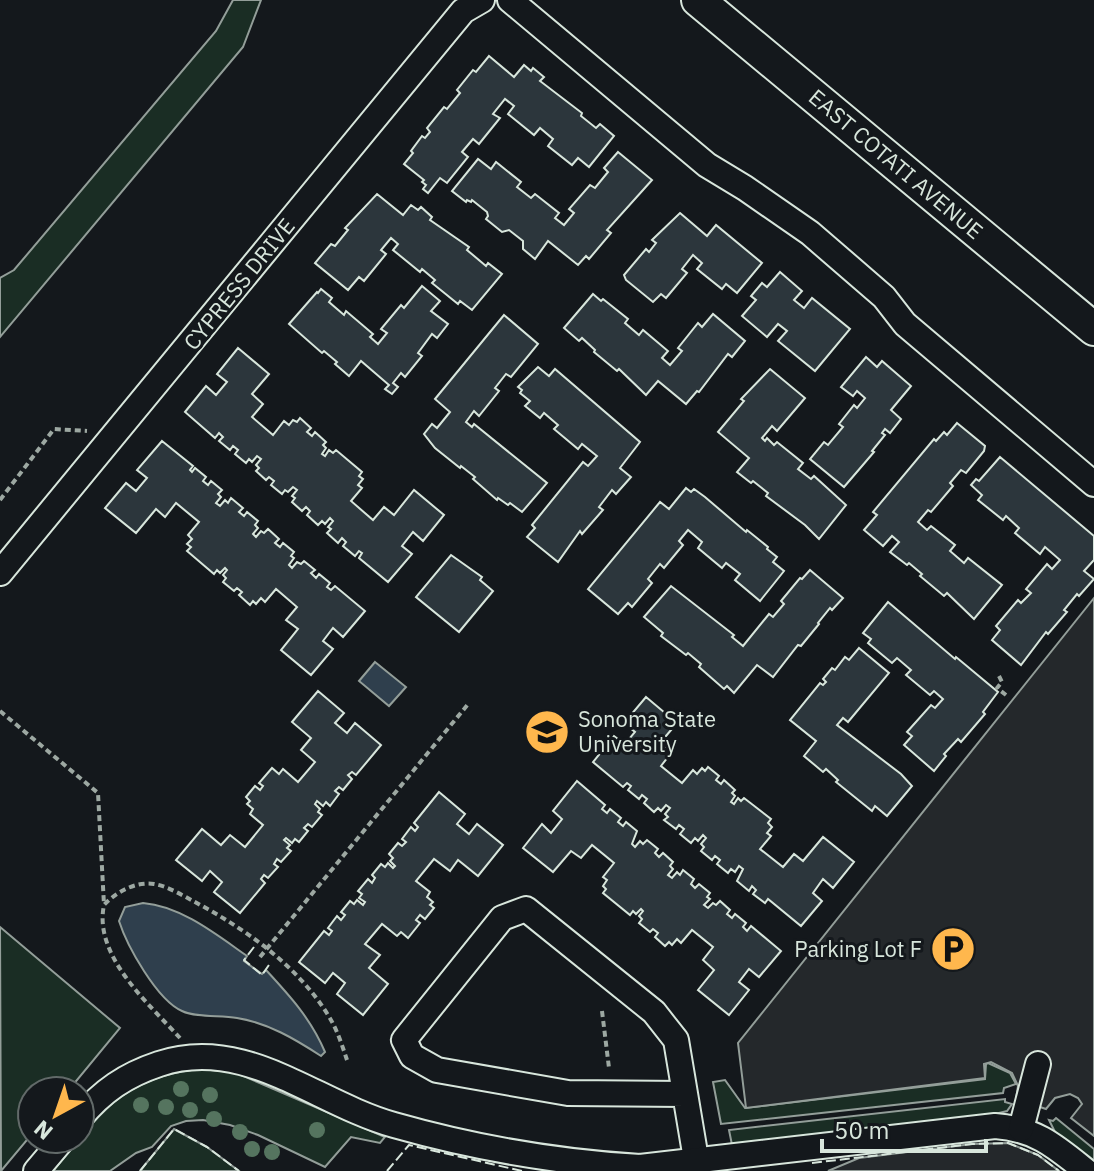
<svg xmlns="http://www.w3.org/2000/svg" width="1094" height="1171" viewBox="0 0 1094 1171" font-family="'IBM Plex Sans',sans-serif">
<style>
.green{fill:#1a2d24;stroke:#939e99;stroke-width:2}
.parking{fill:#24282b;stroke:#939e99;stroke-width:2}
.water{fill:#2f3f4d;stroke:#939e99;stroke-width:2}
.building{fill:#2c363c;stroke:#d8e6dc;stroke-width:2}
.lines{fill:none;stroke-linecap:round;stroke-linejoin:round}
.minor-casing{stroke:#d8e6dc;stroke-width:28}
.major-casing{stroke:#d8e6dc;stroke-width:36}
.path{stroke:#9da8a2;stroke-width:4;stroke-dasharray:6 4;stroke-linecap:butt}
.minor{stroke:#14181c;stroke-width:24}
.major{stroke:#14181c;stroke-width:32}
.fence{stroke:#d8e6dc;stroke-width:2;stroke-dasharray:10 4;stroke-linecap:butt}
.tree{fill:#55745f}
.labels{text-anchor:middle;stroke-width:6;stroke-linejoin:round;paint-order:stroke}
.street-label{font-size:22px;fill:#d8e6dc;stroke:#14181c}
.poi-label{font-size:22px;fill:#d8e6dc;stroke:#14181c;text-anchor:start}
</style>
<rect width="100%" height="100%" fill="#14181c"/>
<!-- green -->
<g class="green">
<path d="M233,0H261L243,47L0,337V278L14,270L216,31Z"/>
<path d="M0,927L120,1028L68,1091H32V1134L1,1171Z"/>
<path d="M988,1063L1010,1073L1016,1084L1004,1088L1003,1093L721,1124L713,1082L725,1080L745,1108L985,1079L986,1064Z"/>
<path d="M198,1069L234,1072L385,1137L380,1143L351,1137L325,1167L258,1135L230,1125L203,1120L186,1121L171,1126L152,1147L136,1153L110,1171H53C99,1115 121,1078 198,1069Z"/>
<path d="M1005,1099V1102L1012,1104L1007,1111L987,1116L732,1145L729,1130Z"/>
<path d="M1056,1118L1094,1149V1164L1055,1132L1049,1120L1053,1121Z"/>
<path d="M174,1129L207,1147L239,1171H140Z"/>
</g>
<!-- parking -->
<g class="parking">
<path d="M1094,598V1136L1071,1118L1082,1104L1078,1098L1070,1094L1055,1098L1046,1109L1016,1099L1018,1086L1012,1073L991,1062L984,1064L985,1078L746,1108L738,1043Z"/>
<path d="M1008,1143L1038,1155L1059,1171H828L859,1158L972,1144Z"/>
</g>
<!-- water -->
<g class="water">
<path d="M375,662L406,687L389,706L359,681Z"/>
<path d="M143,903C181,906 217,935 247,956L244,961L262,974L266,970C290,996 311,1019 325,1052L321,1056C295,1039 268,1023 237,1018C220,1015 197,1018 182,1011C157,1000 127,946 119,921L125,907Z"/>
</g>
<!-- building -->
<g class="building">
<path d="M489,56L514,77L524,65L531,71L533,68L544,77L540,81L582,113L581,116L596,128L600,124L614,136L589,167L578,158L572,165L548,146L553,139L540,128L534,135L508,114L514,106L505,99L493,114L500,118L479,144L473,139L462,152L468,157L447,183L440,178L428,193L423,189L426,185L422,182L424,180L404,164L413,153L411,151L422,136L425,138L430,132L427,128L444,107L447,109L460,93L457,90L473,70L476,72Z"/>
<path d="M618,152L652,180L607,230L611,233L589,259L586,256L578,265L548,241L535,259L523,249V241L509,230L502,232L486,219L488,216L487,212L472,200L471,202L467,200L466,202L452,191L478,159L491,169L496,162L521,182L517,187L531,198L535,194L559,213L555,218L564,225L574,213L569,209L590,185L595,188L608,172L604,168Z"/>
<path d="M377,194L403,215L411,205L418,210L421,207L432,217L430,220L469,247L467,250L486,266L488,263L502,274L472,310L460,301L458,304L432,283L435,280L422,269L420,272L393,250L398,244L391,238L381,250L386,254L364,281L359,277L348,290L315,263L331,244L335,246L348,230L345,228Z"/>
<path d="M680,213L707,236L716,225L762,263L737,293L726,284L722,289L697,269L702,263L693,255L682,269L687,273L666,298L661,294L653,302L626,280L624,275L646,249L649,252L656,243L652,240Z"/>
<path d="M780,272L802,291L794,300L804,308L812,298L850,329L815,371L778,341L787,331L778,324L767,337L742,316L756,300L751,296L762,283L767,287Z"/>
<path d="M422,286L440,301L431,311L448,324L437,338L432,334L418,353L422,356L405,377L401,373L393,383L398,387L392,394L385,389L389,385L361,361L349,376L335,364L337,362L324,351L322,353L289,324L317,292L318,293L321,289L332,298L329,302L344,315L346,311L373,334L370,337L378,344L387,333L381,329L401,305L404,308Z"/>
<path d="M593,294L601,301L603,299L628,319L625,323L639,335L643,330L668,351L662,358L670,365L682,351L678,348L698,323L702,327L713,314L745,341L732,357L728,354L699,392L697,391L686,404L658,381L646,395L619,369L617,371L594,352L595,350L582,338L579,341L564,328Z"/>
<path d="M504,315L538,344L511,377L506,374L495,388L499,391L479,416L474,411L466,422L472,427L474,424L547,483L522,512L510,503L508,505L498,498L497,500L473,479L475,477L461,466L460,468L435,448L424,434L432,424L437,428L450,412L435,399Z"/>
<path d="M238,348L269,374L252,394L263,404L252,417L273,435L284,421L289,425L293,420L297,422L300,418L311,428L307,432L312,436L315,432L326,442L323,445L326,448L322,454L325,456L329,450L333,453L336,450L362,472L359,476L363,479L358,485L362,488L351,501L373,520L384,507L394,515L414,490L444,515L423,541L413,532L402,546L412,554L388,582L359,558L362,553L359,551L355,556L343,546L346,542L342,538L338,543L327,533L331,529L328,527L333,521L330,518L325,524L322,521L318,525L307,515L310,511L306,507L302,511L292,502L295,498L292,496L297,490L293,487L288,492L285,490L282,494L271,485L274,481L269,477L266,480L256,471L259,468L256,465L261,459L257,456L252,462L249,459L246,463L235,454L238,450L233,446L230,450L219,441L223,437L219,433L215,438L185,412L206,386L216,395L227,382L217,374Z"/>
<path d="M866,357L877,367L882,361L911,386L891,410L901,419L890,433L885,429L882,433L885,435L872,451L874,452L844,487L810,459L824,442L828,445L843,427L839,424L854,405L857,408L865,398L857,391L853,396L841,387Z"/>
<path d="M538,367L549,376L555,369L640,442L620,468L631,477L616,494L612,490L599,507L603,510L582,534L580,531L558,562L527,537L535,528L532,525L583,462L588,466L597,456L582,444L578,449L554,429L558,425L544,413L540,418L525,406L530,401L520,393L522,390L518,387Z"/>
<path d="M770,369L805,398L777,431L772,426L762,438L765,441L767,438L774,445L777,442L803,463L798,469L811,479L814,476L846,505L819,539L805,525L766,496L768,493L753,481L751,483L737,472L749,458L718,432L744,401L741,399Z"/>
<path d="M957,423L985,446L984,451L966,473L961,470L950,483L953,486L931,512L928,510L918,522L927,530L931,526L955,545L950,551L964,563L968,558L1002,585L974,619L947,593L944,596L920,576L922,574L909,563L907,565L890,552L899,542L892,536L883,546L864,530L877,515L873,512L934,439L936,441L944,432L947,435Z"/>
<path d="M162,441L193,466L190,470L192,472L195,468L206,477L203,481L208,485L211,481L222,490L218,494L221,497L216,503L220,506L225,500L228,503L231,498L243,508L239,512L244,516L247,512L258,521L255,525L258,528L253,534L256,537L261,531L264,533L268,529L279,539L275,543L280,547L283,543L294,552L291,556L294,558L289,565L292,568L297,562L301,564L304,561L315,570L311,573L316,578L319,574L330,583L327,587L331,590L335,586L365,611L343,637L333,628L323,641L333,649L311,675L281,650L298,629L286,620L297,607L276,589L265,602L261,598L256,604L253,601L250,605L239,595L242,592L237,588L234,591L223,582L226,578L223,575L227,570L225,568L220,573L217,570L214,574L187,551L191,547L187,544L192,539L188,535L199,522L176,503L165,517L156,509L136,533L105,508L126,483L136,491L147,478L137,470Z"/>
<path d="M1000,457L1094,536V560L1084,571L1094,579L1079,596L1077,594L1064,610L1067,612L1048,634L1046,632L1021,665L992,640L1000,630L996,626L1018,600L1021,603L1031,593L1026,589L1047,564L1052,569L1060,560L1045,547L1040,554L1015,533L1019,528L1006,516L1003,520L978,500L982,495L971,485L976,479L979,481Z"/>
<path d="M686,488L691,492L694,489L705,497L746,532L747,530L768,547L767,549L777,557L773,562L784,571L760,601L735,580L740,574L726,563L722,568L698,548L702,542L688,530L679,541L683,545L664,568L660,564L648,579L652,583L632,607L628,603L618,614L588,589L660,502L669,509Z"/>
<path d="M451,555L482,577L480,580L493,591L459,632L416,597Z"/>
<path d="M810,570L843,598L832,610L830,608L818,623L819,624L801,646L798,645L773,677L757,665L734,693L727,686L724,689L699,667L701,664L688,653L686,655L661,636L663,633L644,617L671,586L734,635L732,637L743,646L769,614L773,617L784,604L781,601L800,578L802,579Z"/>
<path d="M888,602L955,659L956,657L998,692L983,712L985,714L961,742L958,739L944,754L946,756L934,771L904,745L912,736L907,732L931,705L935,708L943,699L934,691L930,695L906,675L911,670L897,658L892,663L868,643L871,639L863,633Z"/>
<path d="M859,648L889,673L848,722L843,718L837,725L901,774L912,786L887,816L875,806L872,811L836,782L838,780L826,769L823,772L804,756L816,741L790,720L820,683L823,685L826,682L823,679L832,668L835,670L845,657L849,660Z"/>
<path d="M318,691L344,713L335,723L347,733L355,723L381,745L356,775L352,772L348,775L352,779L343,790L339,787L335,791L339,794L330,806L326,802L323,806L317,801L315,804L320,809L318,812L322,815L312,827L308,824L304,828L308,831L299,842L295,839L292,843L286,838L284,840L290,845L287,848L291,851L281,862L277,859L274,864L278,867L268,878L264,875L261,879L265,883L240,913L214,892L222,882L210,871L202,881L176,860L202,829L221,845L230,835L245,847L263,825L250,814L253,809L247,804L250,801L246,797L255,786L260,790L263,786L259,783L272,768L279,774L283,769L298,782L315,762L301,750L311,738L292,722Z"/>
<path d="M646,697L677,723L660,743L671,753L661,766L682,783L693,770L697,774L702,768L705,771L708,767L719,776L716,780L721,784L724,780L735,790L732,793L735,796L731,802L734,804L738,798L741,801L744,798L771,819L768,823L772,827L767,833L771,836L760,849L783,867L794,854L803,861L823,837L854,862L833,888L823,879L813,893L822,901L801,926L768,899L765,903L753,894L756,890L752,886L749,891L737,881L743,869L739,866L735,872L731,869L728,873L717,864L720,860L715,856L712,860L701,851L704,847L701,844L706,838L703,835L698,841L695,838L691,843L680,834L684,829L679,825L676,829L664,820L668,817L665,814L670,808L666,805L661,811L658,808L654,812L644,803L647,799L642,795L639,799L628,790L631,786L627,783L623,787L593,762L614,736L625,744L635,732L624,723Z"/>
<path d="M577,781L605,805L602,809L607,813L610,809L621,818L618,822L623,826L626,822L637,831L632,844L635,847L640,841L643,844L647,840L658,849L655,853L659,857L663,853L673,862L670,866L673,869L668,875L672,878L677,872L680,875L683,870L694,879L691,884L695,888L699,884L710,893L707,897L710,899L704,905L708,908L713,903L716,905L720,901L730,910L727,914L732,918L735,914L746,923L743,927L747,931L751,926L781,951L759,977L749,969L739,982L749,990L729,1015L698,990L714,970L703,960L713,947L692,930L681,943L677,939L672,945L669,942L665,946L655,937L658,933L653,929L650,932L639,923L642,919L639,916L643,911L641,909L636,914L633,911L630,915L603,893L606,889L603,886L607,880L603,877L614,863L592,845L581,858L571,851L553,872L523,848L542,824L551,833L562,819L553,811Z"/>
<path d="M439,792L465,814L457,824L469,834L477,824L503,845L478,876L458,860L450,871L434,859L416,881L430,892L427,897L433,902L430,905L434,908L425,919L420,915L416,920L420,923L408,938L401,932L397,936L382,924L365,944L380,955L369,968L388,984L363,1015L337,994L345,983L333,973L325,983L299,962L324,931L329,935L332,931L328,928L337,916L341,920L345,915L341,912L350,901L354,904L357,900L363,905L365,902L359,898L362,894L358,891L368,879L372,883L375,878L372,875L381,864L385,867L388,863L393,868L395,866L390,861L393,858L389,854L398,843L402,846L406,842L402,839L411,827L415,831L418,827L414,823Z"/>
</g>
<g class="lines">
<!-- minor casing -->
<g class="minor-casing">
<g id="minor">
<path d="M510,0L707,165L745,188L810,233L884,297L905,324L1094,484"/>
<path d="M0,573L463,11L482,0"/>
<path d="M685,1094L568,1093L437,1070L412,1056L404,1040L502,918L526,909L654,1012L676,1040L696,1159"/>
<path d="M80,1118C102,1091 126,1075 159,1064C245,1035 315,1103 394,1125C475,1148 556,1162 640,1167L995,1126C1036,1129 1055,1146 1086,1171"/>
<path d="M1021,1129L1038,1064"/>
<path d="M36,1171L63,1139"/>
</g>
</g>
<!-- major casing -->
<g class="major-casing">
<path id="major" d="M698,0L1094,329"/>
</g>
<!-- path -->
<g class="path">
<path d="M0,500L54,429L87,431"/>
<path d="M999,676L1002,682L997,688L1006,695"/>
<path d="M0,711L98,793L104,905"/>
<path d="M260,957L469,703"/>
<path d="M602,1011L609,1068"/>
<path d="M180,1038C149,1004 93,956 104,905C116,892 136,881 154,884C167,886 182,895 193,901C244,928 297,965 328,1015C337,1029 342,1045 347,1060"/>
</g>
<!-- minor -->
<use href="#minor" class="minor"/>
<!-- major -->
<use href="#major" class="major"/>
<!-- fence -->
<g class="fence">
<path d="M254,947L244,960L262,975L271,962"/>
<path d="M812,1163L972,1144L1008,1143L1038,1155L1059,1171"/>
<path d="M140,1171L174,1129L207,1147L239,1171"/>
<path d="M387,1171L409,1145L522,1171"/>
</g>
</g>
<!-- trees -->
<g class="tree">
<circle cx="181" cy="1089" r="8"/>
<circle cx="210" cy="1095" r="8"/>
<circle cx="141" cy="1105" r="8"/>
<circle cx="166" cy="1107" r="8"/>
<circle cx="190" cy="1110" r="8"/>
<circle cx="214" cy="1119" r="8"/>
<circle cx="317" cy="1130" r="8"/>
<circle cx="240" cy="1132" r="8"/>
<circle cx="252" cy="1149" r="8"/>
<circle cx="272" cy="1152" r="8"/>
</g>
<!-- icons -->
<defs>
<g id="university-disc" transform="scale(2.3)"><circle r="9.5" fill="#ffb74d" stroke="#14181c"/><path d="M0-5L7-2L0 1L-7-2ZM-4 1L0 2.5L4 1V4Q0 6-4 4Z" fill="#111"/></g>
<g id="parking-disc" transform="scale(2.3)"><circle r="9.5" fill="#ffb74d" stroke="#14181c"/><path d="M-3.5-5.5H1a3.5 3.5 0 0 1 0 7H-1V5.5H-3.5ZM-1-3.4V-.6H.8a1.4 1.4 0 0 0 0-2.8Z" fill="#111"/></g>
</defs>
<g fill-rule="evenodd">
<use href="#university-disc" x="547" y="732"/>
<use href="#parking-disc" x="953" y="949"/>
</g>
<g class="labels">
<!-- street labels -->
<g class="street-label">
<text transform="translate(896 164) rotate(40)" y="8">EAST COTATI AVENUE</text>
<text transform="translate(239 284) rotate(-51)" y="8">CYPRESS DRIVE</text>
</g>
<!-- poi labels -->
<g class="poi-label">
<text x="578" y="727">Sonoma State<tspan x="578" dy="25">University</tspan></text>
<text x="922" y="957" text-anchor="end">Parking Lot F</text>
</g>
</g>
<!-- north arrow -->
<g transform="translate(56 1115) rotate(220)"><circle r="38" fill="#14181c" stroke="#626a69" stroke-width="2"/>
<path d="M0-6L14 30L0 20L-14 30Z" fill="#ffb74d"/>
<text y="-12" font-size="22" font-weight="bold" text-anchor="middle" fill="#d8e6dc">N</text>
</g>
<!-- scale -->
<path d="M822 1139v12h164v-12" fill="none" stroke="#d8e6dc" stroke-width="4"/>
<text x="834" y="1139" font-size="24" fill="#d8e6dc" stroke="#14181c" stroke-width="6" paint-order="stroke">50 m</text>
</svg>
